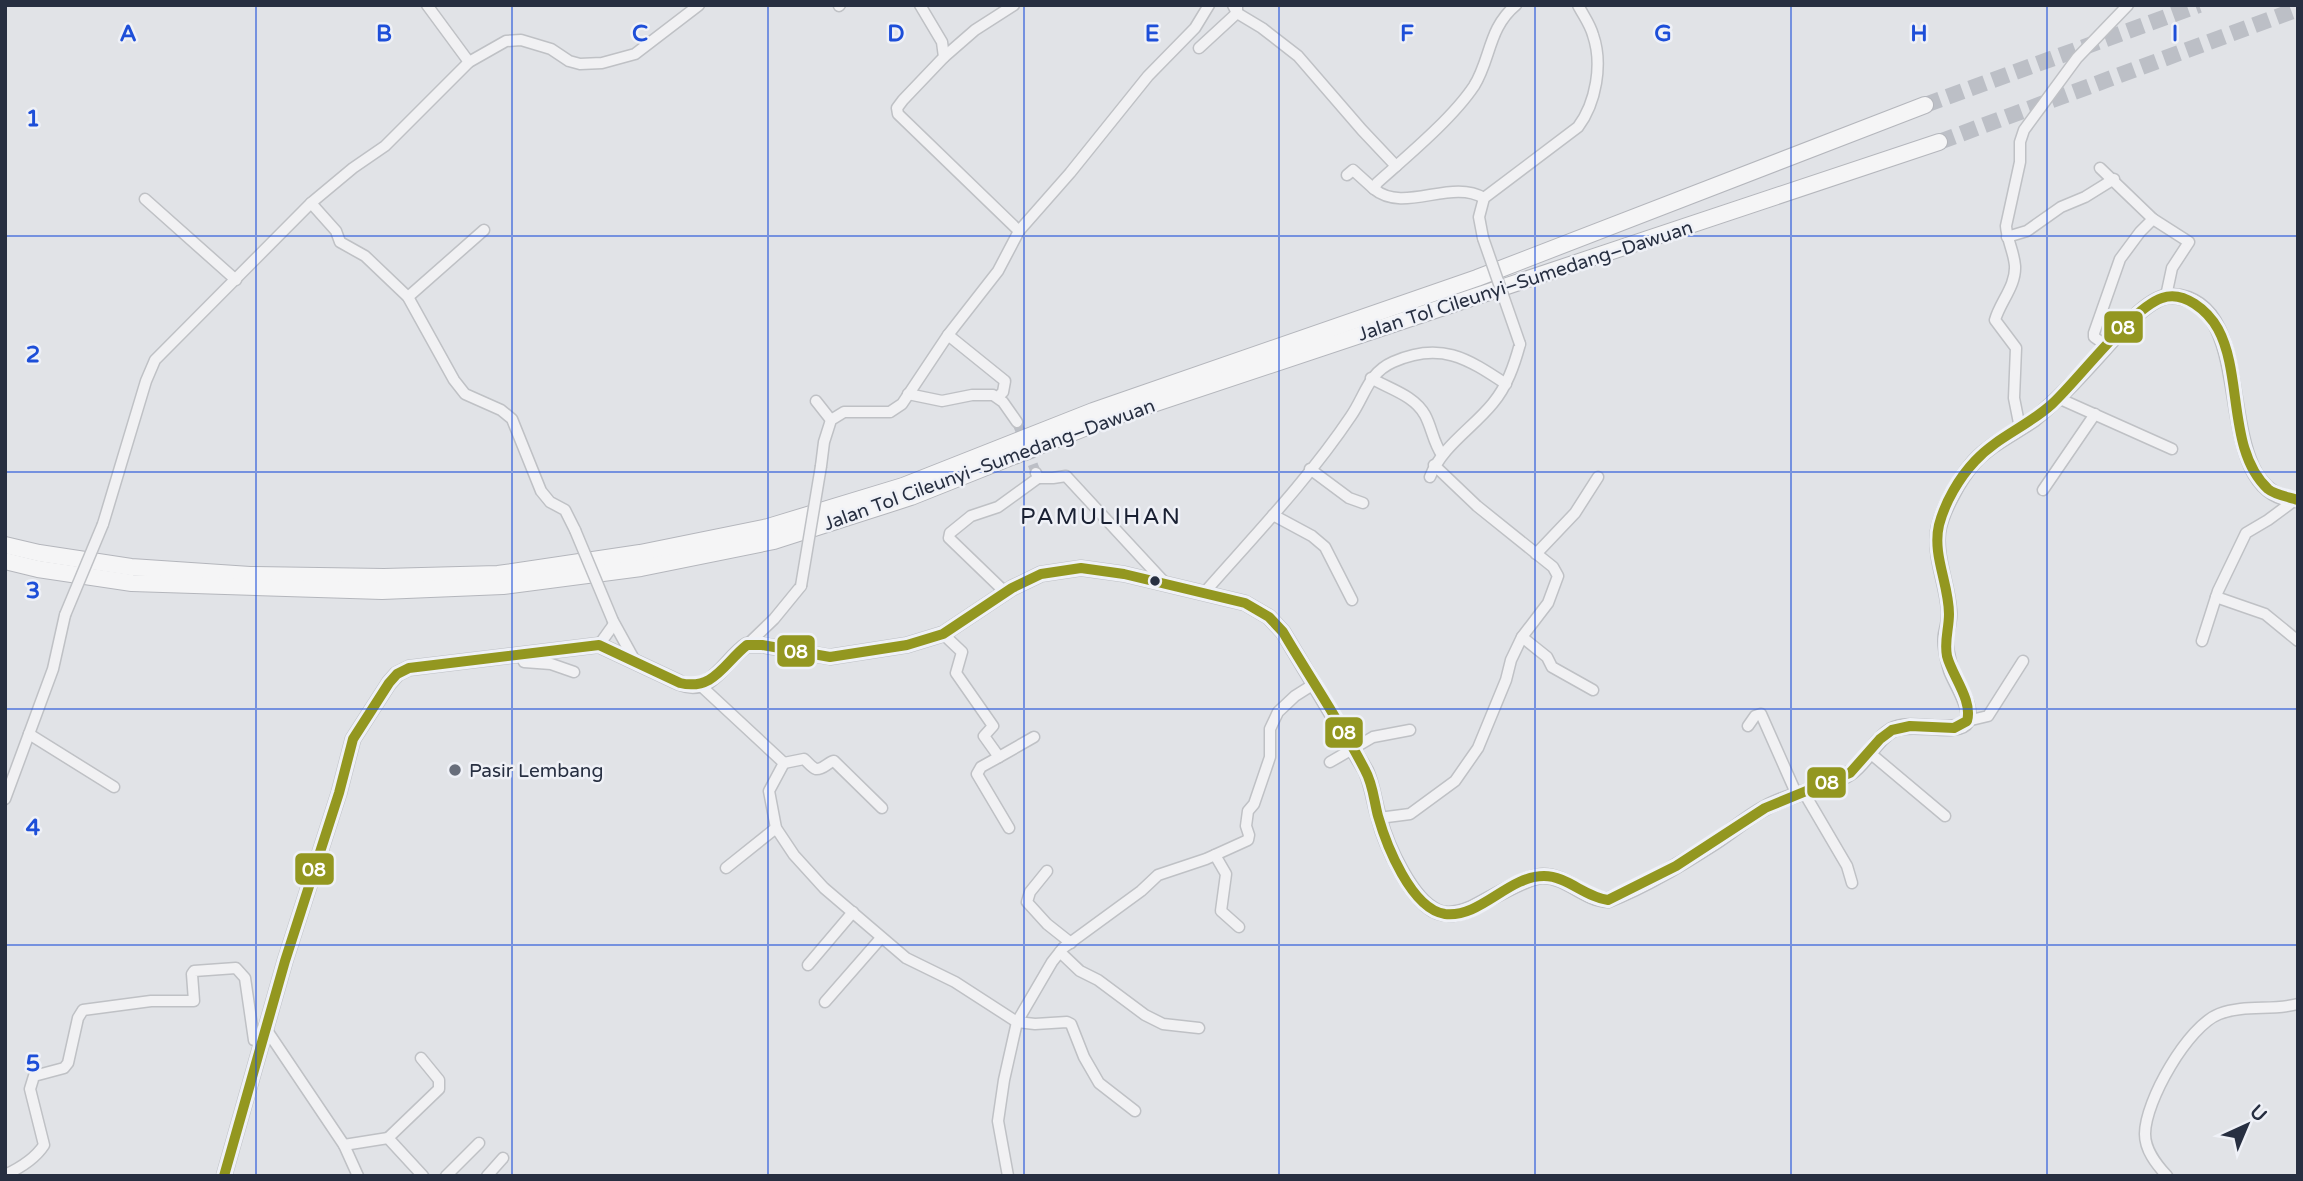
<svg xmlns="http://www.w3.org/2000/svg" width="2303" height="1181" viewBox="0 0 2303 1181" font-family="'Varela Round',sans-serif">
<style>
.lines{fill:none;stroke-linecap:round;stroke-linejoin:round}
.minor-tunnel{stroke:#bcbfc6;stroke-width:10;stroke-dasharray:10 5;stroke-linecap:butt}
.highway-tunnel{stroke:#bcbfc6;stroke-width:16;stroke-dasharray:16 8;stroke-linecap:butt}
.minor-casing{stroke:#bfc1c5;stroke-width:13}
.major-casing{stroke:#bec0c5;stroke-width:17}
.highway-casing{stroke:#b4b6bc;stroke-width:18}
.minor{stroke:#f1f1f3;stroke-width:10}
.major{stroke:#f5f5f6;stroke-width:14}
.highway{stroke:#f5f5f6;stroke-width:16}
.minor-bridge-casing{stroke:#bfc1c5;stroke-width:13;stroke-linecap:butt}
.minor-bridge{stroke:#f1f1f3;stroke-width:10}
.bus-1-casing{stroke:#eff1f7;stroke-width:16}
.bus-1{stroke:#939720;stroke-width:10}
.grid{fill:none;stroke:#1d4ed8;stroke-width:2;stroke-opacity:0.55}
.bus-dot{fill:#272f41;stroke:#eff1f7;stroke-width:2.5}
.poi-dot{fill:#686e7b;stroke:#eff1f7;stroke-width:2.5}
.labels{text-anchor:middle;stroke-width:5;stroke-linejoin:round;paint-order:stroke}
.street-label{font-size:19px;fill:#272f41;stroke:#eff1f7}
.poi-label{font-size:19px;fill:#272f41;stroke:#eff1f7;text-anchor:start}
.quarter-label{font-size:23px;letter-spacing:2px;fill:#192032;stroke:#eff1f7}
.grid-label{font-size:23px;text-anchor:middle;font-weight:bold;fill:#1d4ed8;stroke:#eff1f7;stroke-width:5;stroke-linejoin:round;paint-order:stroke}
.line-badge{stroke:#eff1f7;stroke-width:2.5}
.badge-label{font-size:19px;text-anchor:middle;font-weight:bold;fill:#fff}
</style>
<rect width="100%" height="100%" fill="#e1e3e7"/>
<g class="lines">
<!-- minor-tunnel -->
<path class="minor-tunnel" d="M1017,422L1036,473"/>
<!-- highway-tunnel -->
<g class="highway-tunnel">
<path d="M1925,105L2199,5"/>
<path d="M1939,142L2298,9"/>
</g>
<!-- minor casing -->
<g class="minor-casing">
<g id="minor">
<path d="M427,5L469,62"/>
<path d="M920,5L942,42L944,57L903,100L897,108L898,114L1019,231"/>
<path d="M1233,5L1237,13L1262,28L1298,56L1362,130L1396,166"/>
<path d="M839,6L840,5"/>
<path d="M1199,48L1237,13V7"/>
<path d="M944,57L975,30L1014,5"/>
<path d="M2100,168L2153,219L2140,232L2120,259L2094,333V337L2107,346"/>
<path d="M1347,175L1353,170L1374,189"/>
<path d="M1484,198C1451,178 1404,214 1374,189L1377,183C1406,157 1452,119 1474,86C1491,59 1488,28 1516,5"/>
<path d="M145,199L236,280"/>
<path d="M311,203L336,231L340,242L365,256L408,297L454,380L465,394L501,410L512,419L541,491L550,502L565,510L575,530"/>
<path d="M2153,219L2189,242L2172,268L2166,296"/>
<path d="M2007,237L2027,231L2061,207L2085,197L2114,179"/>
<path d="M1483,238L1479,217L1484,198L1578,127C1596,103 1603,64 1593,35C1590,24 1583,15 1578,5"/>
<path d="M408,297L484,230"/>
<path d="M948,335L1005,381L1003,392L998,397"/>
<path d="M1371,378C1389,389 1414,395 1425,415C1432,428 1433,442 1442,455"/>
<path d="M908,394L942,401L972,395H993L1003,402L1017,422"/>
<path d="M2058,398L2172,449"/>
<path d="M816,401L831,420"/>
<path d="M2020,428L2014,398L2016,348L1995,320C2000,302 2016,286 2015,266C2014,252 2007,240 2006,226L2020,162V142L2024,130L2077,58L2128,5"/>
<path d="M821,466L824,442L831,420L844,412H890L902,404L948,335L998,271L1019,231L1070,173L1148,76L1195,28L1209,5"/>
<path d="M1310,469L1349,498L1363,503"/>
<path d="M1036,473L1038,478H1053L1066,476L1166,584"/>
<path d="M1430,477C1442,446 1473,428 1493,403C1507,386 1514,366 1520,344"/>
<path d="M2043,490L2095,414"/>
<path d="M1273,515L1312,536L1325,547L1352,600"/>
<path d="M103,524L146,381L155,360L311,203L353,168L385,146L469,62L506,41L521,40L551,49L569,61L580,64L602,63L635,54L699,5"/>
<path d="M1536,554L1575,513L1598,477"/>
<path d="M1006,593L949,538L950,533L971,516L998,507L1038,478"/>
<path d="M1204,593C1254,536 1308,480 1351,416C1365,396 1368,373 1393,362C1440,341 1467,358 1506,384"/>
<path d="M2216,597L2265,614L2298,641"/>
<path d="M613,621L635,661"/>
<path d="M943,634L962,652L956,673L993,726L984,736L999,757L981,767L977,774L1009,828"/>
<path d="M1522,637L1547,657L1552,667L1593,690"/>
<path d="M2202,641L2218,591L2246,533L2268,520L2295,500"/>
<path d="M599,645L614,624"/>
<path d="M747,645L774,619L801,586"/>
<path d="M521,655L524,662L551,664L574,672"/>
<path d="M700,685L784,763L769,791L776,828L794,855L824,888L906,958L955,982L1017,1022L1035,1024L1067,1022L1071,1024L1084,1057L1099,1083L1135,1111"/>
<path d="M1967,721L1988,716L2023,661"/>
<path d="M1748,726L1755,716L1761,714L1796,793"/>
<path d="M29,734L114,787"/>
<path d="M1870,753L1945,816"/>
<path d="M999,757L1034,737"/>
<path d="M1330,762L1373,737L1410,730"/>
<path d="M784,763L804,759C808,762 811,767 816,769C823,770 828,762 834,761L882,808"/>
<path d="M1803,791L1847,866L1852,883"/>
<path d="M5,799L53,669L65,615"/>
<path d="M1379,818L1410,814L1455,781L1478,748L1506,680L1511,660L1522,637L1548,603L1558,576L1553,567L1477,506L1434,465"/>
<path d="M1215,855L1226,874L1221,911L1239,927"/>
<path d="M726,868L776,828"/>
<path d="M1047,871L1030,892L1027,902L1047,924L1071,943"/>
<path d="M1060,952L1080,971L1098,980L1145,1015L1163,1024L1199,1028"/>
<path d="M808,965L853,912"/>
<path d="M825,1002L881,938"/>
<path d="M266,1029L344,1145L388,1138L423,1176"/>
<path d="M388,1138L439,1089V1080L421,1058"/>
<path d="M344,1145L358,1176"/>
<path d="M5,1175C20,1168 35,1159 44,1145L30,1089L34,1076L64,1068L68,1063L78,1018L83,1010L151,1001H194L192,974L194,971L236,968L245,978L254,1040L262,1042"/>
<path d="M446,1176L479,1143"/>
<path d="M487,1176L503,1158"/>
<path d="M1008,1176L998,1121L1004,1080L1017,1022L1052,962L1063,948L1141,891L1158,875L1206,859L1248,840L1249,835L1246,826L1248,811L1254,804L1270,757V729L1278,712L1295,696L1314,684"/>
<path d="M2167,1176C2156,1164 2145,1150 2145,1134C2145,1101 2188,1026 2219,1014C2245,1004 2272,1011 2298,1004"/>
</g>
</g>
<!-- major casing -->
<g class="major-casing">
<path id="major" d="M224,1176L285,961L339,793L353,739L389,683L397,674L409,668L599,645L680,683C712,696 725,659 747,645H762L830,657L907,645L943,634L1012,588L1041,574L1081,568L1124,574L1245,603L1269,617L1283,632L1366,771C1373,787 1374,802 1379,818C1386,845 1411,901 1438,912C1448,916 1460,913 1470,909C1487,901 1526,876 1543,876C1567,876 1584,899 1608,900C1645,886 1682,863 1715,842C1732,831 1748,817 1765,808C1792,793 1825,789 1850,773C1867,762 1874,740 1892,730C1911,719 1958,737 1967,721C1974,709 1955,682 1951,670C1948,659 1944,645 1946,634C1948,625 1950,619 1949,610C1947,583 1935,559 1938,532C1941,511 1960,478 1974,462C1989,445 2014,433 2033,420C2057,401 2078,378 2098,356C2114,339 2149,294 2172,296C2266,301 2204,496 2298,500"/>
</g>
<!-- highway casing -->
<g class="highway-casing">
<g id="highway">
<path d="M5,545L39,553L131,567L250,575L384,577L498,574L640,553L768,527L903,486L1093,411L1477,278L1925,105"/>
<path d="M5,561L38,569L132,583L382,591L503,586L641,568L774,541L911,497L1102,421L1939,142"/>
</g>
</g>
<!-- minor -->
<use href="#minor" class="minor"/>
<!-- major -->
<use href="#major" class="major"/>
<!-- highway -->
<use href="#highway" class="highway"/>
<!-- minor-bridge casing -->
<g class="minor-bridge-casing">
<g id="minor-bridge">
<path d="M1483,238L1520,344"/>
<path d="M575,530L613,621"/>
<path d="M801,586L821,466"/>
<path d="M65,615L103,524"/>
</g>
</g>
<!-- minor-bridge -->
<use href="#minor-bridge" class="minor-bridge"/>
<!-- bus-1 casing -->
<g class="bus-1-casing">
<path id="bus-1" d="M224,1176L285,961L339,793L353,739L389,683L397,674L409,668L599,645L680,683C714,691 724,663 747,645H762L830,657L907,645L943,634L1012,588L1041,574L1081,568L1124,574L1245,603L1269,617L1283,632C1310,678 1341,723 1365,770C1373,784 1374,801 1378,816C1386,844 1411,909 1445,914C1481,918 1508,876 1544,876C1567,876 1585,897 1608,900L1676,866L1765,808L1850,773L1880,739L1892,730L1910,726L1954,728L1967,721C1973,700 1952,676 1947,656C1944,641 1949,629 1949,614C1949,584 1932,555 1939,525C1945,502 1959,478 1975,461C1997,437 2028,426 2052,404C2079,379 2132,308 2162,298C2184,290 2208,311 2218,329C2243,375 2227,451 2268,489C2275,495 2289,497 2298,500"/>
</g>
<!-- bus-1 -->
<use href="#bus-1" class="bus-1"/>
</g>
<!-- grid -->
<path class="grid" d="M256,5V1176M512,5V1176M768,5V1176M1024,5V1176M1279,5V1176M1535,5V1176M1791,5V1176M2047,5V1176M5,236H2298M5,472H2298M5,709H2298M5,945H2298"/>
<!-- markers -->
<circle class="bus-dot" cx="1155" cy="581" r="6"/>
<circle class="poi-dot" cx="455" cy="770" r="7"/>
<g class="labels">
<!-- street labels -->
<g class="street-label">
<text transform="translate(1525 280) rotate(-18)" y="7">Jalan Tol Cileunyi–Sumedang–Dawuan</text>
<text transform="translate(989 464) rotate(-20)" y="7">Jalan Tol Cileunyi–Sumedang–Dawuan</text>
</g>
<!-- poi labels -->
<g class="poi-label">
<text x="469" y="777">Pasir Lembang</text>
</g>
<!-- quarter labels -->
<g class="quarter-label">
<text x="1101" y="524">PAMULIHAN</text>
</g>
</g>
<g class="grid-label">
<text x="128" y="41">A</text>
<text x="384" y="41">B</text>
<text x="640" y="41">C</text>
<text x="896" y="41">D</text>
<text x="1152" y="41">E</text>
<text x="1407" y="41">F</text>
<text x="1663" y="41">G</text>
<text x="1919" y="41">H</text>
<text x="2175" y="41">I</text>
<text x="33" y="126">1</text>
<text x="33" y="362">2</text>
<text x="33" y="598">3</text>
<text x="33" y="835">4</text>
<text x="33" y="1071">5</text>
</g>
<g class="line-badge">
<rect x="2103" y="310" width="41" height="34" rx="7" fill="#939720"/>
<rect x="776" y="634" width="40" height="34" rx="7" fill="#939720"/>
<rect x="1324" y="716" width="40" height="33" rx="7" fill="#939720"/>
<rect x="1806" y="766" width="41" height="33" rx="7" fill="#939720"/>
<rect x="294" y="852" width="41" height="34" rx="7" fill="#939720"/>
</g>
<g class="badge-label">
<text x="2123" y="334">08</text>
<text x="796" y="658">08</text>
<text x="1344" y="739">08</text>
<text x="1827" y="789">08</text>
<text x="314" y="876">08</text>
</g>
<!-- border -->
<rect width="2303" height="1181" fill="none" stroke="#272f41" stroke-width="14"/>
<!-- north arrow -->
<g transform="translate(2247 1125) rotate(44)" stroke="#eff1f7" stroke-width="5" paint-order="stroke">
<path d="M0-5L12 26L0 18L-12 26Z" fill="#272f41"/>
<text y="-10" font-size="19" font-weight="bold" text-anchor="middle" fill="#272f41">U</text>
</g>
</svg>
